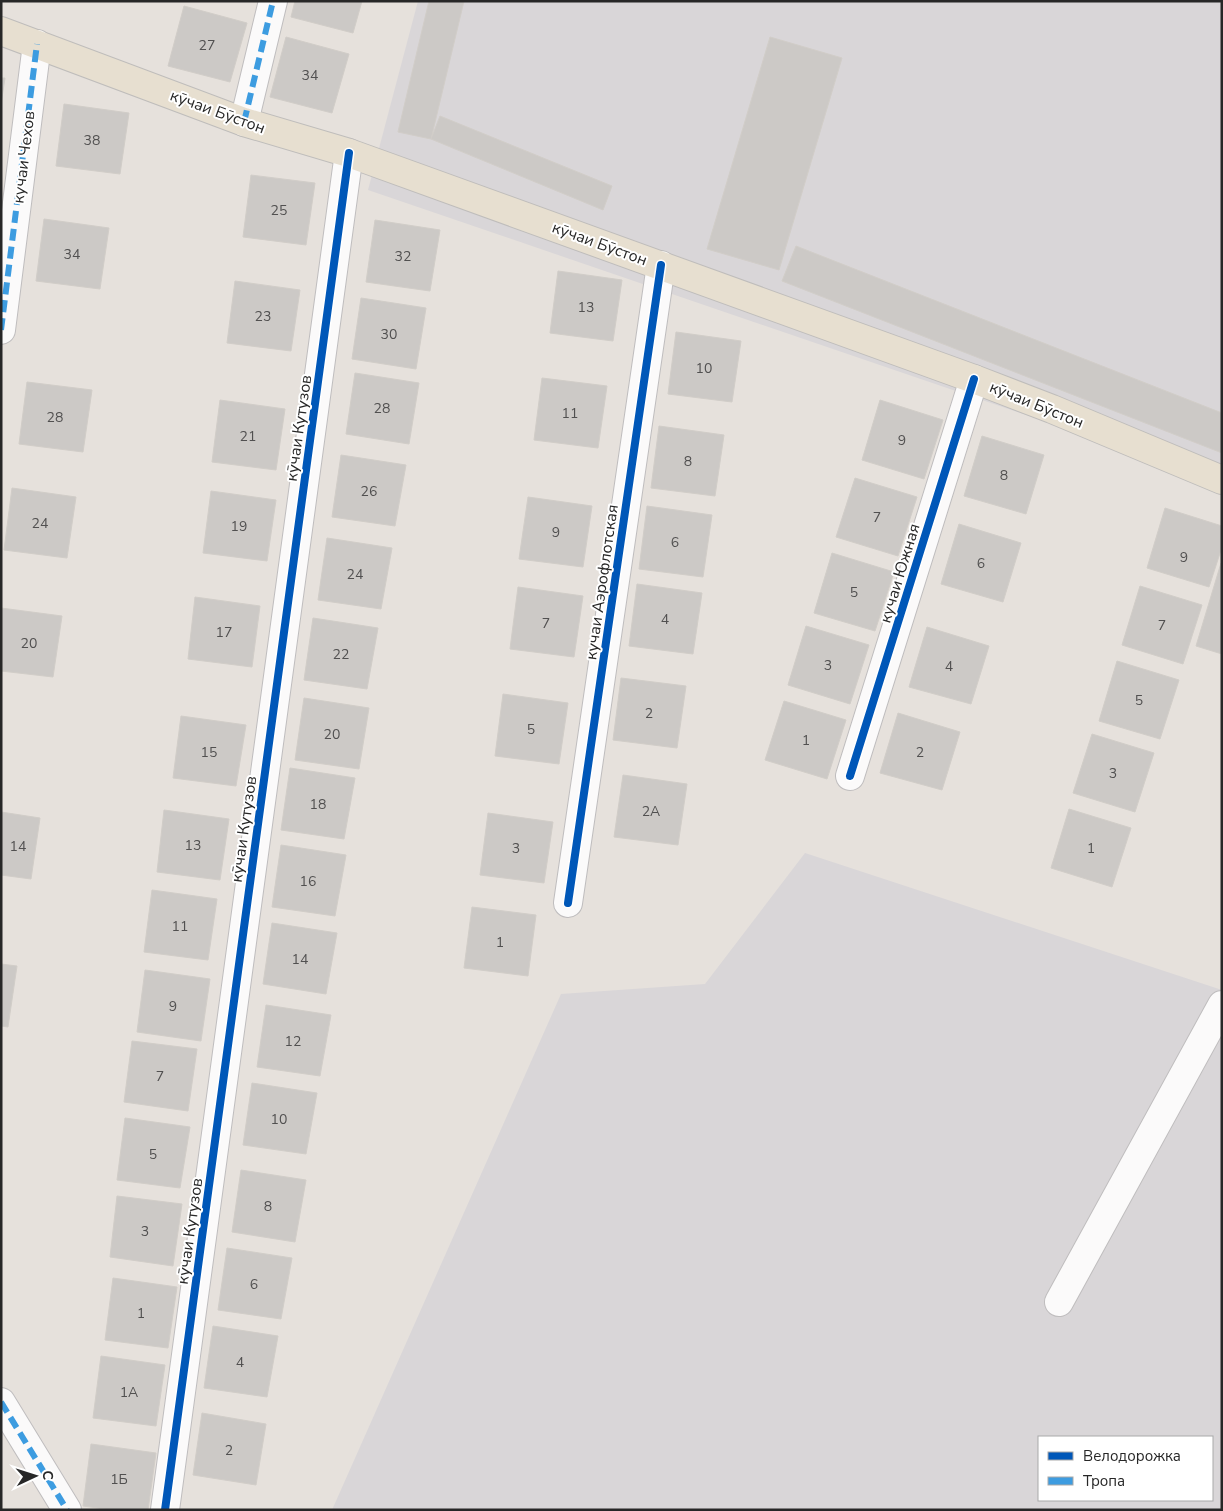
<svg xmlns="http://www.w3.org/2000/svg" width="1223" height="1511" viewBox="0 0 1223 1511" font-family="'Nunito Sans',sans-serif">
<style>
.industrial{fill:#d9d6d8;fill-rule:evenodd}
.building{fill:#ccc9c6;stroke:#d1cdc8}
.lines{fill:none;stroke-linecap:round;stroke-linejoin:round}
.minor-casing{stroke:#bfbdbe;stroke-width:30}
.major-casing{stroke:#bfbdbb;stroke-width:30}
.minor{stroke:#fbfafa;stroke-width:28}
.major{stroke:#e7dfd0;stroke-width:28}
.quiet{stroke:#3d9ce0;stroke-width:6;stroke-dasharray:12 6;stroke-linecap:butt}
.cycleway-casing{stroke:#fff;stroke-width:11}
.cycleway{stroke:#0057b8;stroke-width:8}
.labels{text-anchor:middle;stroke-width:4;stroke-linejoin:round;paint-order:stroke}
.number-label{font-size:14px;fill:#515050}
.street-label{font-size:16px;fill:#272727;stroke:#fff}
</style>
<rect width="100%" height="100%" fill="#e6e1dc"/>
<!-- industrial -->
<g class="industrial">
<path d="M418,1H1222V482L368,190Z"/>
<path d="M805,853L1222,990V1510H332L561,994L705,984ZM1039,1437H1212V1500H1039Z"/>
</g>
<!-- building -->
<g class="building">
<path d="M295,1H362L353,33L291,17Z"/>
<path d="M429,1H464L431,139L398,132Z"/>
<path d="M184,6L247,23L230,82L168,66Z"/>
<path d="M286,37L349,54L332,113L270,97Z"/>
<path d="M770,37L842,58L779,270L707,249Z"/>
<path d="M1,78H5L1,104Z"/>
<path d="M64,104L129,113L120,174L56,166Z"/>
<path d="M440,116L612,186L603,210L431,139Z"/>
<path d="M251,175L315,183L306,245L243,237Z"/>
<path d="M44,219L109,228L100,289L36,281Z"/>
<path d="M375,220L440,230L430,291L366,282Z"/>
<path d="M796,246L1222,413V453L782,281Z"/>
<path d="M558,271L622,280L613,341L550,333Z"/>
<path d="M235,281L300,290L291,351L227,343Z"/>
<path d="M361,298L426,308L416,369L352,359Z"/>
<path d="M676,332L741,341L732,402L668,394Z"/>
<path d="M355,373L419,383L409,444L346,434Z"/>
<path d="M542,378L607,386L598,448L534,440Z"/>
<path d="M27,382L92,390L83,452L19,444Z"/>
<path d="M220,400L285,409L276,470L212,462Z"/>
<path d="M880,400L943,420L924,479L862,460Z"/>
<path d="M659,426L724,435L715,496L651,488Z"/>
<path d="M982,436L1044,455L1026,514L964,496Z"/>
<path d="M341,455L406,465L395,526L332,517Z"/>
<path d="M855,478L917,497L898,556L836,537Z"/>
<path d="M12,488L76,497L67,558L4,550Z"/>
<path d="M211,491L276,500L267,561L203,553Z"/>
<path d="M528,497L592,506L583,567L519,559Z"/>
<path d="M647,506L712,515L703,577L639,569Z"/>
<path d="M1165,508L1222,526V547L1209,587L1147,568Z"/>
<path d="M959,524L1021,543L1003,602L941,584Z"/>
<path d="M327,538L392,548L381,609L318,600Z"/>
<path d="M832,553L894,572L875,631L814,613Z"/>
<path d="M1221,563H1222V654L1196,646Z"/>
<path d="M637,584L702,593L693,654L629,646Z"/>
<path d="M1140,586L1202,605L1183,664L1122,645Z"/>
<path d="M518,587L583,596L574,657L510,649Z"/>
<path d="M195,597L260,606L252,667L188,659Z"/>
<path d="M1,608L62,616L53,677L1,671Z"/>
<path d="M313,618L378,628L367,689L304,680Z"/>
<path d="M806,626L869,645L850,704L788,685Z"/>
<path d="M927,627L989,646L971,704L909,687Z"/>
<path d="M1117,661L1179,680L1160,739L1099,721Z"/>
<path d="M621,678L686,686L677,748L613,740Z"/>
<path d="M503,694L568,703L559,764L495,756Z"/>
<path d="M304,698L369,708L359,769L295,760Z"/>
<path d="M784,701L846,720L827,779L765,760Z"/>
<path d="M898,713L960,732L942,790L880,773Z"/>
<path d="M181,716L246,725L236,786L173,778Z"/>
<path d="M1092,734L1154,753L1135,812L1073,793Z"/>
<path d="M290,768L355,778L344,839L281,830Z"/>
<path d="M623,775L687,784L678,845L614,837Z"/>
<path d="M1069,809L1131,828L1112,887L1051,868Z"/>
<path d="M164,810L229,819L220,880L157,872Z"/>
<path d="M1,812L40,818L31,879L1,875Z"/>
<path d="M488,813L553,822L544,883L480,875Z"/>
<path d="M281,845L346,855L335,916L272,907Z"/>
<path d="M152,890L217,899L208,960L144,952Z"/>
<path d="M472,907L536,915L528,976L464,968Z"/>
<path d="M272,923L337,933L326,994L263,984Z"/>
<path d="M1,964L17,966L8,1027L1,1026Z"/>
<path d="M145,970L210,979L201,1041L137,1032Z"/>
<path d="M266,1005L331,1015L320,1076L257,1067Z"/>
<path d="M132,1041L197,1049L188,1111L124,1102Z"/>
<path d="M252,1083L317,1093L306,1154L243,1145Z"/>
<path d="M125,1118L190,1127L180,1188L117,1180Z"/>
<path d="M241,1170L306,1180L295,1242L232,1232Z"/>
<path d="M117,1196L182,1204L173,1266L110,1257Z"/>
<path d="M227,1248L292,1258L281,1319L218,1310Z"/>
<path d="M113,1278L177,1287L168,1348L105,1340Z"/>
<path d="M213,1326L278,1336L267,1397L204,1388Z"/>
<path d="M101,1356L165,1365L156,1426L93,1418Z"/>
<path d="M202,1413L266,1424L256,1485L193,1475Z"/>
<path d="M91,1444L156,1453L148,1510H112L83,1506Z"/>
</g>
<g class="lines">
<!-- minor casing -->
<g class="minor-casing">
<g id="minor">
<path d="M244,122L273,1"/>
<path d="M1,330L37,44"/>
<path d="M850,776L974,379"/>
<path d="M568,903L661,265"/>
<path d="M1059,1302L1222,1005"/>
<path d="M1,1402L67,1510"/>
<path d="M165,1510L349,153"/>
</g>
</g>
<!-- major casing -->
<g class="major-casing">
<path id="major" d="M1,31L244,122L349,153L974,379L1052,409L1222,480"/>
</g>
<!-- minor -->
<use href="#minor" class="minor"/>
<!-- major -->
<use href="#major" class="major"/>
<!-- quiet -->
<g class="quiet">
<path d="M244,122L273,1"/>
<path d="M1,330L37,44"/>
<path d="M1,1402L67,1510"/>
</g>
<!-- cycleway casing -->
<g class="cycleway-casing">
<g id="cycleway">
<path d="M850,776L974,379"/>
<path d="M568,903L661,265"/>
<path d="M165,1510L349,153"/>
</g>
</g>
<!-- cycleway -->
<use href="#cycleway" class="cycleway"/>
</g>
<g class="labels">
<!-- number labels -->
<g class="number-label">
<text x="207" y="50">27</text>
<text x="310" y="80">34</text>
<text x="92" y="145">38</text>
<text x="279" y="215">25</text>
<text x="72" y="259">34</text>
<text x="403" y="261">32</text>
<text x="586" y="312">13</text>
<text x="263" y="321">23</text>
<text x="389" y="339">30</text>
<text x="704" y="373">10</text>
<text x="382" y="413">28</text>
<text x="570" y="418">11</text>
<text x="55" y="422">28</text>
<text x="248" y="441">21</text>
<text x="902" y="445">9</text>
<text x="688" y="466">8</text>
<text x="1004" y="480">8</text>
<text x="369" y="496">26</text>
<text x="877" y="522">7</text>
<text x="40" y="528">24</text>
<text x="239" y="531">19</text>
<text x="556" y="537">9</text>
<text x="675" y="547">6</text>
<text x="1184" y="562">9</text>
<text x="981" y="568">6</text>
<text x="355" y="579">24</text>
<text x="854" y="597">5</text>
<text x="665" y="624">4</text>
<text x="546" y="628">7</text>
<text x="1162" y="630">7</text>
<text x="224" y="637">17</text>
<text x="29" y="648">20</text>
<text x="341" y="659">22</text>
<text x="828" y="670">3</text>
<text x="949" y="671">4</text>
<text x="1139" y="705">5</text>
<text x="649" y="718">2</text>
<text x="531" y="734">5</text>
<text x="332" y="739">20</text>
<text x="806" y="745">1</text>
<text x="209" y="757">15</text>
<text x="920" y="757">2</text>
<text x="1113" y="778">3</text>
<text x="318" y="809">18</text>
<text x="651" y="816">2А</text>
<text x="193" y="850">13</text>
<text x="18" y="851">14</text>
<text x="516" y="853">3</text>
<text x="1091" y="853">1</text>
<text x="308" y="886">16</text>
<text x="180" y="931">11</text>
<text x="500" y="947">1</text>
<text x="300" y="964">14</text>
<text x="173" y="1011">9</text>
<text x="293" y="1046">12</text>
<text x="160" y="1081">7</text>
<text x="279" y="1124">10</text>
<text x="153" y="1159">5</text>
<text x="268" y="1211">8</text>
<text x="145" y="1236">3</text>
<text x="254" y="1289">6</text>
<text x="141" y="1318">1</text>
<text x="240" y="1367">4</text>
<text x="129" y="1397">1А</text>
<text x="229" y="1455">2</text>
<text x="119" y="1484">1Б</text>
</g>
<!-- street labels -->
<g class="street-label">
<text transform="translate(218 111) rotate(20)" y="6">кӯчаи Бӯстон</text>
<text transform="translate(23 157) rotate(-83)" y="6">кучаи Чехов</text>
<text transform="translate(600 243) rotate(20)" y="6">кӯчаи Бӯстон</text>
<text transform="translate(1037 404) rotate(22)" y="6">кӯчаи Бӯстон</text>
<text transform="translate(298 428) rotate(-82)" y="6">кӯчаи Кутузов</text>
<text transform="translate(899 573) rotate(-73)" y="6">кучаи Южная</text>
<text transform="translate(601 582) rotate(-82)" y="6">кучаи Аэрофлотская</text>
<text transform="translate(243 829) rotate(-82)" y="6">кӯчаи Кутузов</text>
<text transform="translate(189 1231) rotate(-82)" y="6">кӯчаи Кутузов</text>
</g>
</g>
<!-- border -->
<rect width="1223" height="1511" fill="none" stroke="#272727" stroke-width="5"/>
<!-- legend -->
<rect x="1038" y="1436" width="175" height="65" fill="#ffffff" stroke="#a9a9a9"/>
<rect x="1048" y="1452" width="25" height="8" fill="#0057b8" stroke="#a9a9a9"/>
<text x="1083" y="1461" font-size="15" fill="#272727">Велодорожка</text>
<rect x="1048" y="1477" width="25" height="8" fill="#3d9ce0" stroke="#a9a9a9"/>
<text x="1083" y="1486" font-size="15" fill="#272727">Тропа</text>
<!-- north arrow -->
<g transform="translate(35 1476) rotate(86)" stroke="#ffffff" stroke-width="4" paint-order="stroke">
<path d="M0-4L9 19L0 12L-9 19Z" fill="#272727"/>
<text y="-8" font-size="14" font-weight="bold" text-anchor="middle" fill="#272727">С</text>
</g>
</svg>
